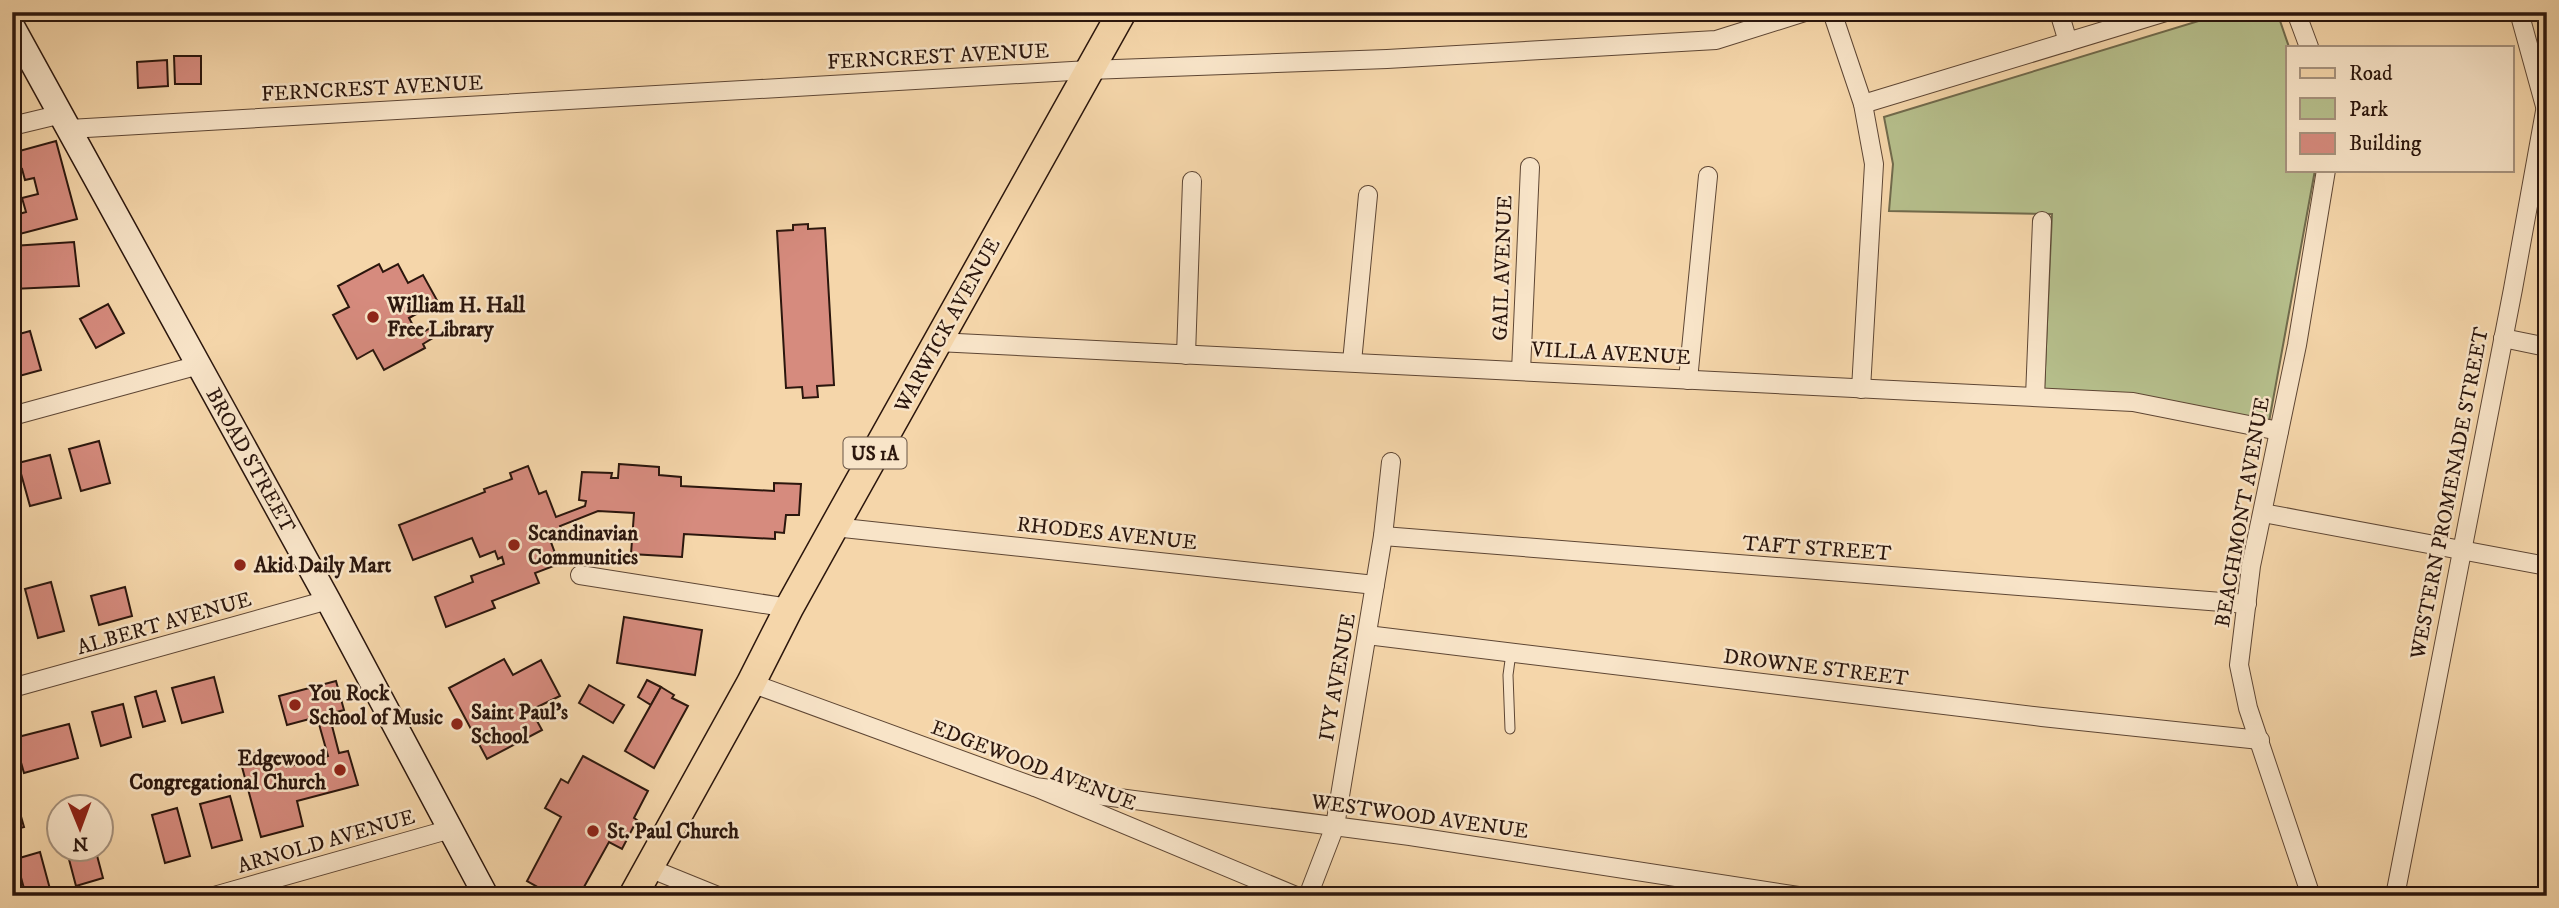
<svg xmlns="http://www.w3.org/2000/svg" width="2559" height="908" viewBox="0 0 2559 908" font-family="'IM FELL DW Pica',serif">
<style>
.green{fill:#b6bf8c;stroke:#706a4c;stroke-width:2}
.building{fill:#d68b7e;stroke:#2b160d;stroke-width:2}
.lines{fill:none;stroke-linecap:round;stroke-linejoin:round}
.lane-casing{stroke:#5e4634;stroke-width:11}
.street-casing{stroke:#5e4634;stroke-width:20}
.secondary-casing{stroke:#2b160d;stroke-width:27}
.primary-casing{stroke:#2b160d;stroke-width:31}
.lane{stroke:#f8e4c8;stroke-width:9}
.street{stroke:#f8e4c8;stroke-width:18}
.secondary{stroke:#f8e4c8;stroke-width:24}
.primary{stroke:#f5d6aa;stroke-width:28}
.poi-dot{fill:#8f2418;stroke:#f8e4c8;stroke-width:2.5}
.labels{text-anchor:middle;stroke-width:5;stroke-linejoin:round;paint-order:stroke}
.shield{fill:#f8e4c8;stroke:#685445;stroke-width:2}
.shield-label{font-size:19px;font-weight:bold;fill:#2b160d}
.street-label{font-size:21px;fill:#2b160d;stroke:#f8e4c8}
.poi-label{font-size:21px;font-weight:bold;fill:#2b160d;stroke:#f8e4c8;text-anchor:start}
</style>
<rect width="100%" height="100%" fill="#f5d6aa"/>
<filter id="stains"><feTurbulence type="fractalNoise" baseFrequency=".00286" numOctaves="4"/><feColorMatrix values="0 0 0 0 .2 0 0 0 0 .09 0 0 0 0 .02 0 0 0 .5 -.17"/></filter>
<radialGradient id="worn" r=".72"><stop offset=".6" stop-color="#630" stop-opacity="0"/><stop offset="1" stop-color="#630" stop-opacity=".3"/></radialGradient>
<!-- green -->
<path class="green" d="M2228,12H2277L2289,47L2288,170H2315L2269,422L2044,390L2052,214L1889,211L1893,164L1884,117Z"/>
<!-- building -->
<g class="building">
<path d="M174,56H201V84H175Z"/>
<path d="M167,60L168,86L138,88L137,62Z"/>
<path d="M56,141L77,219L12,236V216L26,212L22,198L38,194L34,178L25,180L22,169L12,171V153Z"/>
<path d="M808,224V229L825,228L834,385L817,386L818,397L803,398L802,387L786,388L777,231L793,230V225Z"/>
<path d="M74,242L79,286L12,289V246Z"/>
<path d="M379,264L383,272L398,264L408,283L423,275L438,302L409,318L418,335L432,327L436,336L423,344L425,348L384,370L373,350L357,359L333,315L349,307L338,286Z"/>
<path d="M108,304L124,333L96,348L80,319Z"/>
<path d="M30,331L41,370L12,378V336Z"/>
<path d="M99,441L110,483L81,491L69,449Z"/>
<path d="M50,455L61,498L30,506L18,463Z"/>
<path d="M619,464L659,467V475L681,477V486L774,491V483L801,484L799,515H786L784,533L775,532V539L684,534L682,557L631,554L634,513L598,511L560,526L561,529L548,534L559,564L535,573L539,583L492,601L495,608L446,627L435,597L473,582L471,576L504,564L502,557L498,559L495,551L480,557L472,538L413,560L399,525L485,492L484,489L512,479L510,473L528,466L539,494L546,491L556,517L585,506L586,501L579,500L582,472L612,473L611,478H618Z"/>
<path d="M51,582L64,631L38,638L25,589Z"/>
<path d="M125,587L132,616L99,625L91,596Z"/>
<path d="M624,617L702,630L695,675L617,663Z"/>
<path d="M504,659L513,675L541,660L560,696L531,710L542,730L487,759L449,688Z"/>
<path d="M214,677L223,712L182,723L172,688Z"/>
<path d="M647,680L661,687L651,705L638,697Z"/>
<path d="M336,681L344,710L329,714L339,753L348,751L358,785L297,801L303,826L261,837L242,767L249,765L247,756L256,753L258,763L285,756L287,767L328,756L317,717L287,725L279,696Z"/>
<path d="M589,685L624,705L613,723L579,703Z"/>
<path d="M661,687L674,695L672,698L688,706L654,768L625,751Z"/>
<path d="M156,691L165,721L143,727L135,697Z"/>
<path d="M123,704L131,737L101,746L92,712Z"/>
<path d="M69,724L78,758L24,773L14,738Z"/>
<path d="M583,756L648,791L634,818L637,820L622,849L609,842L579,896H554L527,881L561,817L545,808L561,779L568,783Z"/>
<path d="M12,792H14L24,827L12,830Z"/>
<path d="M230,796L242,840L212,848L200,804Z"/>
<path d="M177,808L190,856L165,863L152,815Z"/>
<path d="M66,848H95L103,878L76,886Z"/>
<path d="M40,852L50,889L26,896L16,859Z"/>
</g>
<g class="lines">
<!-- lane casing -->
<g class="lane-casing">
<path id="lane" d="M1510,729L1508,675L1511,653"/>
</g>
<!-- street casing -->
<g class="street-casing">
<g id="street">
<path d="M1832,12L1863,104L1874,164L1861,389"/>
<path d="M2059,12L2068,42"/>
<path d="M2296,12L2309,47"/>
<path d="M2519,12L2545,106"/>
<path d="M1863,104L2166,12"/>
<path d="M12,126L62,114"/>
<path d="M69,129L1089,70L1387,59L1716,40L1805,12"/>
<path d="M2503,338L2547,347"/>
<path d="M937,342L2133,402L2279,431"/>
<path d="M1186,355L1192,181"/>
<path d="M1352,362L1368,195"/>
<path d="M1521,371L1530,167"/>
<path d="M1688,380L1708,176"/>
<path d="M2035,397L2042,221"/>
<path d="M12,416L199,365"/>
<path d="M2263,513L2547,566"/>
<path d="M834,527L1375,585"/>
<path d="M1383,536L2247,604"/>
<path d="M580,575L789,608"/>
<path d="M1367,635L2042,717L2260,740"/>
<path d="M751,683L1035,787L1296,896"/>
<path d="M12,688L328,600"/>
<path d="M1035,787L1410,836L1798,896"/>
<path d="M649,868L718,896"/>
<path d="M214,896L451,829"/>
<path d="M1308,896L1335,826L1383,536L1391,462"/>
<path d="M2311,896L2248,708L2239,665L2251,566L2297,345L2326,170"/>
<path d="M2395,896L2513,289L2547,100"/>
</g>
</g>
<!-- secondary casing -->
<g class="secondary-casing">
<path id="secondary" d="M12,26L328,600L486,896"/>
</g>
<!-- primary casing -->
<g class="primary-casing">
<path id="primary" d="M633,896L751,683L789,608L834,527L1122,12"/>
</g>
<!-- lane -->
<use href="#lane" class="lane"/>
<!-- street -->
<use href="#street" class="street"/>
<!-- secondary -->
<use href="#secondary" class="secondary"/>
<!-- primary -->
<use href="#primary" class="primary"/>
</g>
<!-- markers -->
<g class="poi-dot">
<circle cx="373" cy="317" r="7"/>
<circle cx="514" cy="545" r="7"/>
<circle cx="240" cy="565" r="7"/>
<circle cx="295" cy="705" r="7"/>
<circle cx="457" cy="724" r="7"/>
<circle cx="340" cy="770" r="7"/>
<circle cx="593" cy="831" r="7"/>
</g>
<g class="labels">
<!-- shield labels -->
<rect class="shield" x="843.5" y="437.5" width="63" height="31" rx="5"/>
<g class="shield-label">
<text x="875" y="460">US 1A</text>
</g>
<!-- street labels -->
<g class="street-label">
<text transform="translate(938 56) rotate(-3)" y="7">FERNCREST AVENUE</text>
<text transform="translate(372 88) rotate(-3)" y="7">FERNCREST AVENUE</text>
<text transform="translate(1502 268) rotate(-88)" y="7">GAIL AVENUE</text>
<text transform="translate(947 325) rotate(-61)" y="7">WARWICK AVENUE</text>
<text transform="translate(1611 353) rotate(3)" y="7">VILLA AVENUE</text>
<text transform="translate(251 460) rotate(61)" y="7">BROAD STREET</text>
<text transform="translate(2449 493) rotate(-79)" y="7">WESTERN PROMENADE STREET</text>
<text transform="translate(2242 512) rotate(-80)" y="7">BEACHMONT AVENUE</text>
<text transform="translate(1107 533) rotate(6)" y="7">RHODES AVENUE</text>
<text transform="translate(1817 548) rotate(4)" y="7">TAFT STREET</text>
<text transform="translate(164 623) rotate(-16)" y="7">ALBERT AVENUE</text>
<text transform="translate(1816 667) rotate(7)" y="7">DROWNE STREET</text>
<text transform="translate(1337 677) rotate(-80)" y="7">IVY AVENUE</text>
<text transform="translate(1034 765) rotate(21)" y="7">EDGEWOOD AVENUE</text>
<text transform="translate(1420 816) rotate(8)" y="7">WESTWOOD AVENUE</text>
<text transform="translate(326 841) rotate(-16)" y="7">ARNOLD AVENUE</text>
</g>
<!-- poi labels -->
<g class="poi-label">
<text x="387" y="312">William H. Hall<tspan x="387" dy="24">Free Library</tspan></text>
<text x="528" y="540">Scandinavian<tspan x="528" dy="24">Communities</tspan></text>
<text x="254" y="572">Akid Daily Mart</text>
<text x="309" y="700">You Rock<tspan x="309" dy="24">School of Music</tspan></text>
<text x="471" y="719">Saint Paul's<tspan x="471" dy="24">School</tspan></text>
<text x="326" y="765" text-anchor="end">Edgewood<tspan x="326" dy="24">Congregational Church</tspan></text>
<text x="607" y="838">St. Paul Church</text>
</g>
</g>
<!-- margin -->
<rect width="2559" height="908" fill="none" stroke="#f5d6aa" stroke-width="42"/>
<rect x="14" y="14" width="2531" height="880" fill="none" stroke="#2b160d" stroke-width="3.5"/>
<rect x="21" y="21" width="2517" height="866" fill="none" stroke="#2b160d" stroke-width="2"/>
<!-- legend -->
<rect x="2286" y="46" width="228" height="126" fill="#f8e4c8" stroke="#a6927d" stroke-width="2"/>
<rect x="2300" y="68" width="35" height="10" fill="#f5d6aa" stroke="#a6927d" stroke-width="2"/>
<text x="2349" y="80" font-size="21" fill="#2b160d">Road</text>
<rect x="2300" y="98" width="35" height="21" fill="#b6bf8c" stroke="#a6927d" stroke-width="2"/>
<text x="2349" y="116" font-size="21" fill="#2b160d">Park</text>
<rect x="2300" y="133" width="35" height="21" fill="#d68b7e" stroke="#a6927d" stroke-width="2"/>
<text x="2349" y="150" font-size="21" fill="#2b160d">Building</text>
<!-- north arrow -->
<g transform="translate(80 828) rotate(179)"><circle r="33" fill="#f8e4c8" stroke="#a6927d" stroke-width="2"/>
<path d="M0-5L12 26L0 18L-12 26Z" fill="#8f2418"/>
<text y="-10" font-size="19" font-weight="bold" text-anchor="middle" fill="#2b160d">N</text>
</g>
<rect width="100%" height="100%" filter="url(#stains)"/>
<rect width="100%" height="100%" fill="url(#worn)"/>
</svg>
